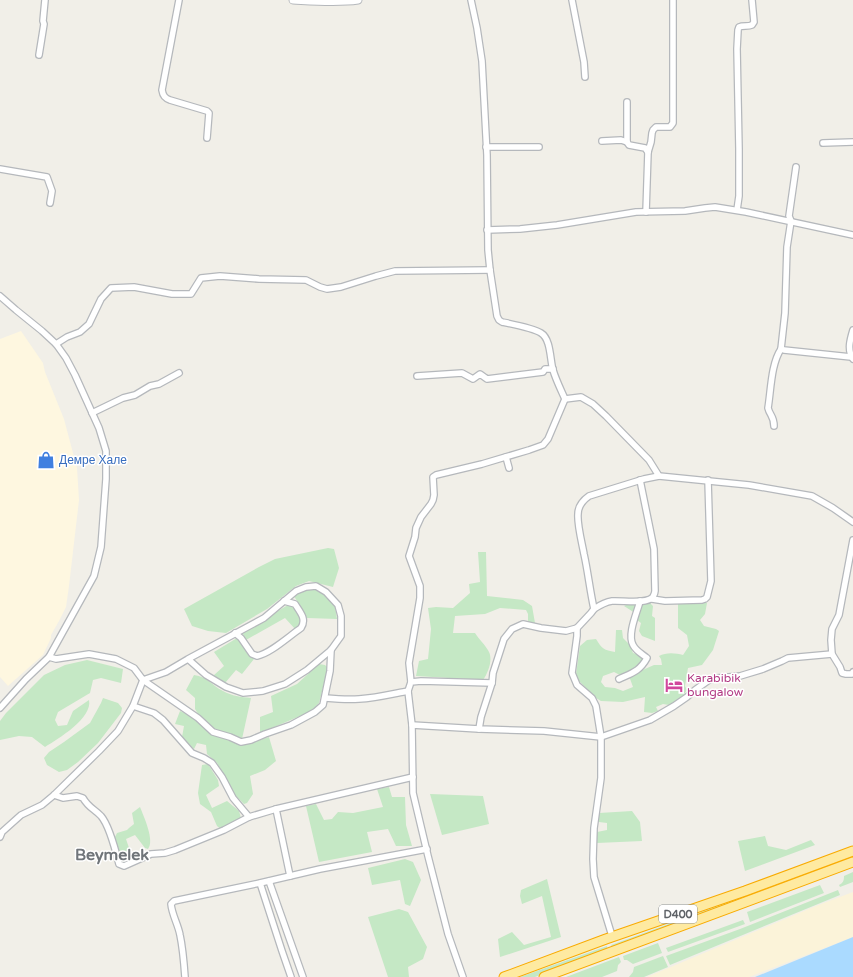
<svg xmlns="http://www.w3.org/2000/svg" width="853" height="977" viewBox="0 0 853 977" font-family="'Varela Round',sans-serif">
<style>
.commercial{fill:#fef7e0}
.green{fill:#c5e8c5}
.sand{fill:#fbf3d9}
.water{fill:#aadaff}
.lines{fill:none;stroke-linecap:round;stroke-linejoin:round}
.minor-casing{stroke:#b5b8bc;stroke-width:8}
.tertiary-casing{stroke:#b5b8bc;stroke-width:9}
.trunk-casing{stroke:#f9ab00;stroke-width:11}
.minor{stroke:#fff;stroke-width:5.5}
.tertiary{stroke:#fff;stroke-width:7}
.trunk{stroke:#feeaa1;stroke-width:9}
.labels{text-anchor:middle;stroke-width:3;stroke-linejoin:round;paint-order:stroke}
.shield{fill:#fff;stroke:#8f9295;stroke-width:1}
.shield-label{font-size:11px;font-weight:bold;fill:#5f6368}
.shop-label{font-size:12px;fill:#366cbe;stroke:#fff;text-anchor:start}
.hotel-label{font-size:12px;fill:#b23c85;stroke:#fff;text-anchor:start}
.district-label{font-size:16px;font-weight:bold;fill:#70757a;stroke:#fff}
</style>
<rect width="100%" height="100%" fill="#f1efe8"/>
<!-- commercial -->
<path class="commercial" d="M21,331L43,363L45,372L64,419L77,468L79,500L69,586L66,607L59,621L51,635V638L43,655L8,686L0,677V339Z"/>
<!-- green -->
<g class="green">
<path d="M328,548L334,549L339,568L333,587L309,581L296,586L267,609L226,633L208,631L192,626L184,609L259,567L275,559Z"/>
<path d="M478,552H486L487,596L523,600L532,606L535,623L528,622V614L526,610L500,608L485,614L455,616L453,633H475C478,638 487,647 489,652C493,660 488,673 483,680L416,676L419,661L428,659L431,629L428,608L436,607L453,608L470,593L469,584L480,582Z"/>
<path d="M314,589L325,595L335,606L337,619L307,618L294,596L306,590Z"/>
<path d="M650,603L653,606L652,616L655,618V641L642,636L639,631L641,623L637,620L638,615L624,606L626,605Z"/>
<path d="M707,603L705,614L700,620L704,626L716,629L719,631L713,650L702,665L688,668L685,686L687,690L682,697L669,705L663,704L656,707L658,711L652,713L644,712L645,697L623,702L601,701L596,698L578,680L576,674L580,646L587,640L596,639C602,649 604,650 615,652L616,630H622L623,638L630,645L633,653L641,655L644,658C641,670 630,671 620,675L614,672L603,676L601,682L605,687L615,688L623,691L633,687L629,676L654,665H662L661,659L659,656C666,652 676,653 683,655L689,646L687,635L678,628V604Z"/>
<path d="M288,605L293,606L302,621L301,625L296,630L285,618L246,640L242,632Z"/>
<path d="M237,638L254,659L242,674L236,670L225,683L213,676L224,666L214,652Z"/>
<path d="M87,660L123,669L121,683L101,678L93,680L90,693L58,712L55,720L58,726L67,725L73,711L89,700C93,718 58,739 45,747L32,737L19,736L0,740V721L6,713L44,675L65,665Z"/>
<path d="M319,664L325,665L328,668L319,703L312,711L260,733V717L273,712L271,696L297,684Z"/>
<path d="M194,675C208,677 211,685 223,691C232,696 241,697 251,698L242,739L213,729L200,717L195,709V698L186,690Z"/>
<path d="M103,698L118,703L122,708L121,713L98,743L78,762L67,770L59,772L47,765L44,758L49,752L64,742L90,723L101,703Z"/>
<path d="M180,711L193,717L210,733L244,745L269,737L276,761L265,770L250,776L253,794L247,803L244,804L234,794L217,763L207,754L206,745L197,743L194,749L186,742L182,737L184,726L175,724Z"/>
<path d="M208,764L218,780L219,786L206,795L212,808L227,801L239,811L241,818L221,829L217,826L211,812L200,804L198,793L202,765Z"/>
<path d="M389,787L392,797H405L406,825L412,846H396L388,829L367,832L372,852L319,862L306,806L316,804L324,820L332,819L338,812L353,813L383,807L377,789Z"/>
<path d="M430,794L483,796L489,824L442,835Z"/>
<path d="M140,807C144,817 155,841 148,849L145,848L135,835L126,839L131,854L134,853L136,857L135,859L122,863L120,861L114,839L117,833L127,830L129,828L134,824L132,813Z"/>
<path d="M632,811L640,822L642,841L597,843V832L607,830V823L599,822V813Z"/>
<path d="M765,836L768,846L786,850L811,840L815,845L745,871L738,841Z"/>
<path d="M405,859L413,862L421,880L410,906L405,904L400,880L372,885L368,868Z"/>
<path d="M831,865L832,868L613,949L611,945Z"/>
<path d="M853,872V882L840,887L839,885C843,883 844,881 844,876Z"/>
<path d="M547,879L561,937L500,957L498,939L512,932L524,945L551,937L542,896L522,904L520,896L521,890Z"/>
<path d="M820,885L824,893L750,922L747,912Z"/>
<path d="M838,890L840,895L670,965L666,956L740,929Z"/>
<path d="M399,909L408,912L427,947L423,959L408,967L409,977H388L368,917Z"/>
<path d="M743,920L745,924L668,952L666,948Z"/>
<path d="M658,943L662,953L633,964L627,960H624L623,956Z"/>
<path d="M607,946L608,951L535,977H520Z"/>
<path d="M663,956L668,967L644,977H629L633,972L634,967Z"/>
<path d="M619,957L621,962L618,965L617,971L602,977H566Z"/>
</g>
<!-- sand -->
<path class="sand" d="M853,892V937L749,977H647L816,906Z"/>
<!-- water -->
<path class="water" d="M853,937V977H755Z"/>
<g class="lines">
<!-- minor casing -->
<g class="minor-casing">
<g id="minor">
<path d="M179,0L162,90C163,96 165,98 170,100L207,111L209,113L207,138"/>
<path d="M471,0L477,28L482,61L487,155L488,250L490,270L497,316L499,320L502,322C512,324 533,328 541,333C551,339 550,360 553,370C556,380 561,390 565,399L581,397L593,404L606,416L649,460L659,476L749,485L812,496L833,508L853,522"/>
<path d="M572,0L584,62L585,77"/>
<path d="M39,55L44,24L43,21L45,0"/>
<path d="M627,102V142L629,145L645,148L648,152"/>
<path d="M602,141L621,140L627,142"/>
<path d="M823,143L853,142"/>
<path d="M486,147H539"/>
<path d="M796,167L789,216L791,221L787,247L785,313L781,349L784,350L851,357"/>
<path d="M0,169L47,177L52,191L50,203"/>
<path d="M737,210L739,196V149L737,49L738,30L739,27C743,25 748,27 752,25L754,22L752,0"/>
<path d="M646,212L648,152L651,142L652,133L653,130L656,127H670L673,123V0"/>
<path d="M487,230L520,229L557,225L636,212L685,211L705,208L715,207L746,212L853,235"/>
<path d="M0,296L16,310L42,331L56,344L66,358L75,375L99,428L106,451V479L101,547L94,576L49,657L26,679L0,708"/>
<path d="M56,344L67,337L80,332L89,324L101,299L111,288L134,287L172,294H191L201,278L220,276L259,279L306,280L320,287L327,289L341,287L376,276L395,271L490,270"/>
<path d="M853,359C847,350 850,340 853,330"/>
<path d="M417,376L462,373L473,379L480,374L487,379L543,372L545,369H553"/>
<path d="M92,413L123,398L135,395L150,386L159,384L179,373"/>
<path d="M774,426C774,416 770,416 768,408C771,390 771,364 781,349"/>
<path d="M506,457L509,468"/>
<path d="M853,540L839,615L832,629L831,640L832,654L840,667L842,673L846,674H852L853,672"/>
<path d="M652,599L665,601L702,600L705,599L707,597L711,581L708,480"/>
<path d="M594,609C600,605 605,602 612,601C622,600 646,605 653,597C654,595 655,593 655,591L654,549L650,529L640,480"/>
<path d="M577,628L566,631L541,628L523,624L512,629L504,639L493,673L492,683L481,717L479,729L544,731L601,737L650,720L674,706L687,697L695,690L709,680L717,678L740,676L763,669L782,661L788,658L832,654"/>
<path d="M235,633L241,638L252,654L257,656C271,653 288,637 301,628C307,619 300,612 295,604L284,601"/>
<path d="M49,657L56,659L89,654L116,659L134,668L143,680L166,672L188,659L264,618L296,591L306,587L316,586L326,592L338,605L341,616V636L331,650L307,670L285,684L263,691L243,693L226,687L206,675L188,659"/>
<path d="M619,679C632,673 640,671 647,658C642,654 636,651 633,645C627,634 637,613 640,601"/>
<path d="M411,682L409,663L420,598V586L409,556L415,537L416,528L421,517L431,504L433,500L434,495L433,477L436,475L482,464L529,450L543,445L548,439L565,399"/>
<path d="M325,698C336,699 348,700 359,699C376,698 392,694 408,691"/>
<path d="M133,706L154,713L163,720L192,753L204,758L212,763L222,777L233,798L249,817L276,809L413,777"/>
<path d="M412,725L479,729"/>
<path d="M54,795L63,798L77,796L83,798C88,807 94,809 101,816C109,825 116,852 119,864L124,866L151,854L165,853L175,850L224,830L249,817"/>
<path d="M276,809L290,876"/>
<path d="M0,837L2,832L21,815L42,805L54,795L99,751L118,731L133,706L143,680L198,718L213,732L230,737L241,742L251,740L265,734L291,725L315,712L323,705L330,671L331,650"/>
<path d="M269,881L303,977"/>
<path d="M260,883L282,951L291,977"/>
<path d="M612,936L594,877L593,859L594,828L601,778V737L596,706L592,698L577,685L572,673L577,636V628L591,613L594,609C590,591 588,572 584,554C582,543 577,524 578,514C578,506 582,501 589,496L644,479L659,476"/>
<path d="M185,977C184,963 183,949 180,935C178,924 172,915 171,904L174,901L260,883L320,869L427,849"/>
<path d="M463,977L448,934L428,856L413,793L412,725L408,691L411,682L421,681L492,683"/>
</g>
</g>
<!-- tertiary casing -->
<g class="tertiary-casing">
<path id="tertiary" d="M293,0C313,1 338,3 358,0"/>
</g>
<!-- trunk casing -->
<g class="trunk-casing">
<g id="trunk">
<path d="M504,977L606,939L745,891L853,851"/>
<path d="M544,977L853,862"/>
</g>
</g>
<!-- minor -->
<use href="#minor" class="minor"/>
<!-- tertiary -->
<use href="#tertiary" class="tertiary"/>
<!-- trunk -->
<use href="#trunk" class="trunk"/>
</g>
<!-- icons -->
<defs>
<g id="shop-bare" transform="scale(1.38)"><path d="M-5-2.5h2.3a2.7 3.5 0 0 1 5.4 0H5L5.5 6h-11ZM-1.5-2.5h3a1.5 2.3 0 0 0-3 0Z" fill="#3f7fe0" stroke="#fff" stroke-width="2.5" paint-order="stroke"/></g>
<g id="hotel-bare" transform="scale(1.38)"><path d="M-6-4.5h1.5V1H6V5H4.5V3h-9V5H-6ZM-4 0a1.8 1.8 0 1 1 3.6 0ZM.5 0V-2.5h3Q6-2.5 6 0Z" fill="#d1479c" stroke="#fff" stroke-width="2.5" paint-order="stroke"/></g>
</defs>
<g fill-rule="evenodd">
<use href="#shop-bare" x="46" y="460"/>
<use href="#hotel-bare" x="674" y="685"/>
</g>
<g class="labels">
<!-- shield labels -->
<rect class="shield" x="659" y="905" width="38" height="18" rx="3"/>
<g class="shield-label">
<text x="678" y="918">D400</text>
</g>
<!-- shop labels -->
<g class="shop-label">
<text x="59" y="464">Демре Хале</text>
</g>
<!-- hotel labels -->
<g class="hotel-label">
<text x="687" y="682">Karabibik<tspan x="687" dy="14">bungalow</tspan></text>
</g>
<!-- district labels -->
<g class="district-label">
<text x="112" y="860">Beymelek</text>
</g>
</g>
</svg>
